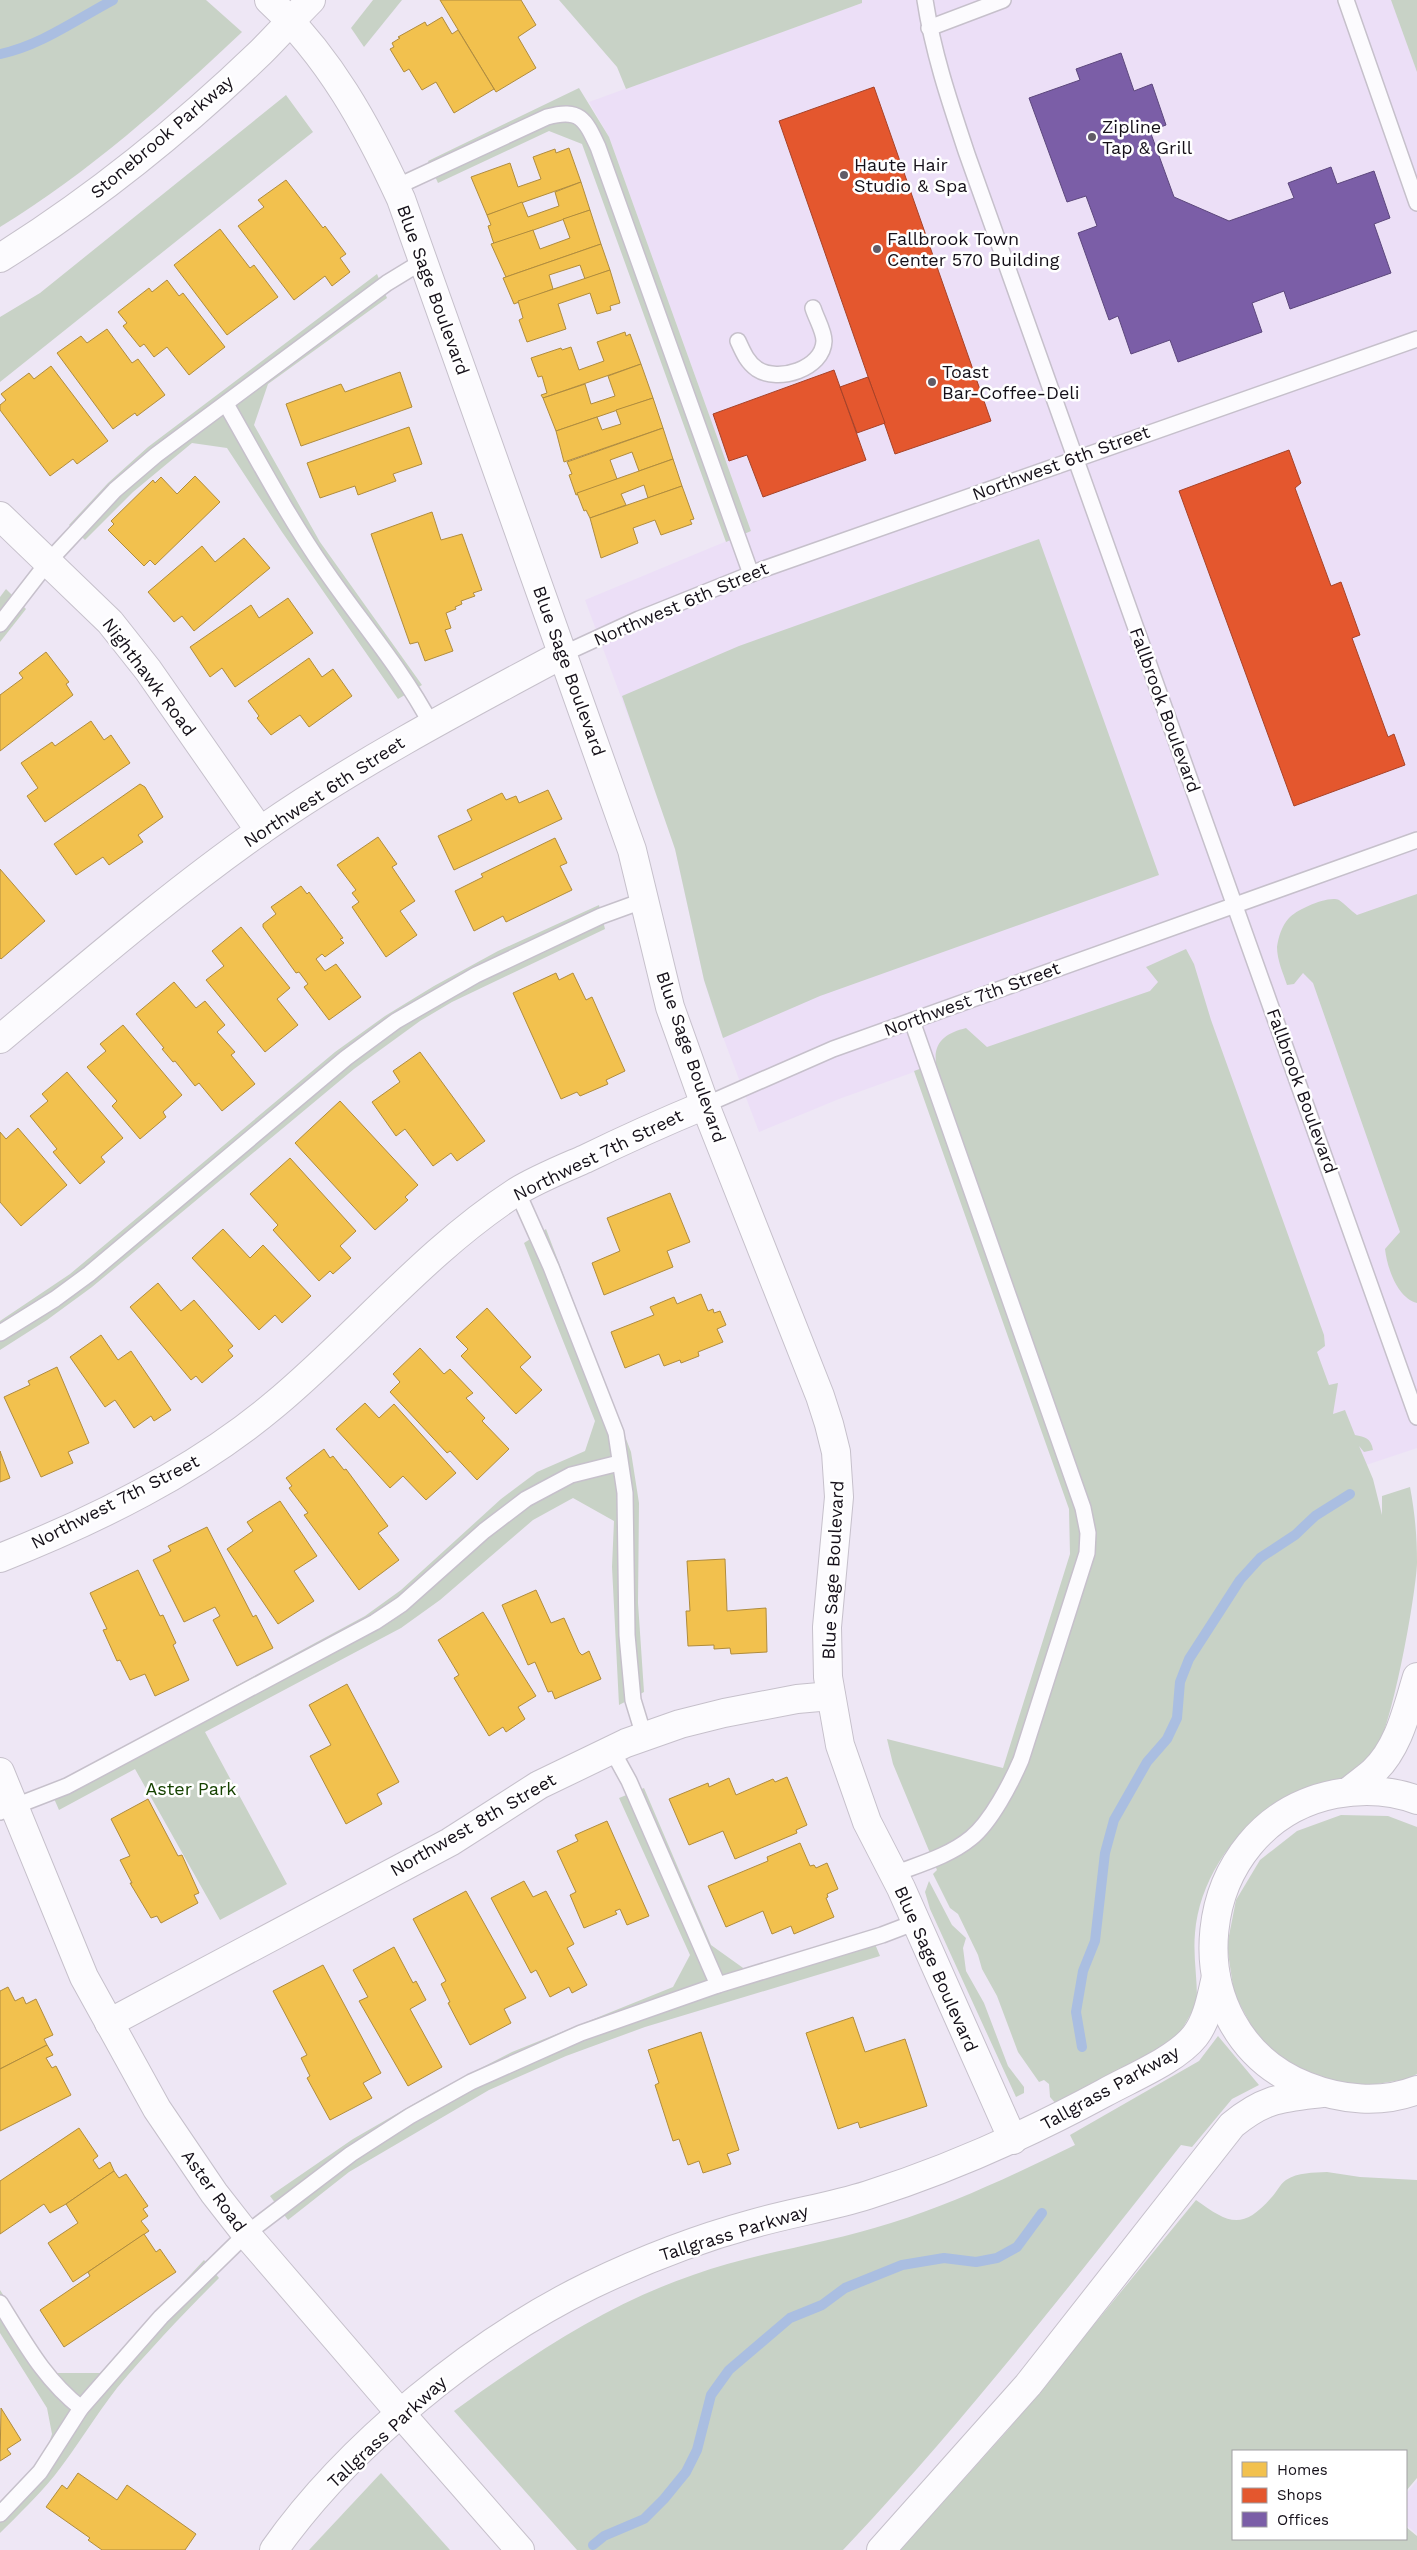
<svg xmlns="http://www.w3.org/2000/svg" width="1417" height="2550" viewBox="0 0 1417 2550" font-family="'Work Sans',sans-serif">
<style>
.built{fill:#ecdff7}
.green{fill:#c8d2c6}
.homes{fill:#f2c14e;stroke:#b08c3e}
.shops{fill:#e4572e;stroke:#a64228}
.offices{fill:#7b5ea7;stroke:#5c477c}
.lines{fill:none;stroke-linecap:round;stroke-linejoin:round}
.stream{stroke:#aabee1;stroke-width:10}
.service-casing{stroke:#c6c0cb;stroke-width:18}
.minor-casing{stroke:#c6c0cb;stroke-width:30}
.tertiary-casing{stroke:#c6c0cb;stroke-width:30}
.service{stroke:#fcfbfe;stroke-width:15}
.minor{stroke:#fcfbfe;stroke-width:28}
.tertiary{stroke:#fcfbfe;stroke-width:28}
.poi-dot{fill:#615b66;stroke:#fff;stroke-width:2}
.labels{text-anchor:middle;stroke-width:5;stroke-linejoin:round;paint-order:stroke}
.poi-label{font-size:18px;fill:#151019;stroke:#fff;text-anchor:start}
.street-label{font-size:18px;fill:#151019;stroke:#fff}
.park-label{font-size:18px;fill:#164200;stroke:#fff}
</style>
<rect width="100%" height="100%" fill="#eee7f5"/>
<!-- built -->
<g class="built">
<path d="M862,0H1417V1448L1366,1465L1345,1411L1093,1496L939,1063L839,1099L759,1132L715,1016L704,980L675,849L664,813L585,600L751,531L609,137L589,102L862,3Z"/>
<path d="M1417,2481V2534L1406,2525V2494Z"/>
</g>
<!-- green -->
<g class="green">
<path d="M0,0H206L242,32C167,103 88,173 0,227Z"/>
<path d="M373,0H402L364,47L351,28Z"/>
<path d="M559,0H862V3L626,89L617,67Z"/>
<path d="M1391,0H1417V72Z"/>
<path d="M579,88L609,137L751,531L726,542L582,144L549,131L438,183L428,161Z"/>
<path d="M286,95L313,132L0,382V317L40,293Z"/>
<path d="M377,274L387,298L268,384L254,425L320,542L422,685L398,699L282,532L227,448L192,443L133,492L85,540L69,525L108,483L148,447Z"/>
<path d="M1039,539L1159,875L820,996L723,1038L704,980L675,849L622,696L739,646Z"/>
<path d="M6,589L26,609L0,642V597Z"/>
<path d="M1417,894V1303C1397,1298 1387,1267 1385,1249L1400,1232L1313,983L1303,973L1294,984L1287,985C1283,973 1277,960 1277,947C1278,938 1282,925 1289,918C1296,910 1328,895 1339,900C1345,904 1351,911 1357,915Z"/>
<path d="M599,905L605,929L452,1002L420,1021L354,1069L92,1287L47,1320L0,1350V1321L70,1274L335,1052L385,1016L434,986L498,951Z"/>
<path d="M1186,949L1194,964L1211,1020L1324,1335L1325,1346L1317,1352L1329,1385L1338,1383L1333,1414L1345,1410L1355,1435C1365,1437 1371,1438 1373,1450L1364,1452L1359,1446L1373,1479L1382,1515V1496L1410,1487C1415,1513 1417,1537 1417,1563C1416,1595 1391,1736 1372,1757C1351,1781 1322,1784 1295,1795C1241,1818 1200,1875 1195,1933C1193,1955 1197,1976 1197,1998L1194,2008L1180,2033L1163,2047L1057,2105L1050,2097L1049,2084L1044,2080L1039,2082L1018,2052L997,1996L982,1969L978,1955L958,1914L950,1908L933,1874L937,1870L893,1764L887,1739L1003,1768L1070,1554L1069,1509L914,1071L936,1063C933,1041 947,1033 966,1028L987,1047L1150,991L1158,982L1146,967Z"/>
<path d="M546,1229L631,1452L639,1503L638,1603L644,1692L619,1705L612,1567L614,1521L573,1498L533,1520L440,1600L401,1628L205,1732L287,1884L220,1920L135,1769L59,1810L49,1787L365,1616L401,1590L501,1499L537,1472L585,1451L595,1421L524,1243Z"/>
<path d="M644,1788L711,1945L746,1970L870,1932L880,1956L645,2027L566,2056L489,2090L349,2172L288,2220L270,2196L353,2139L431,2094L512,2052L673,1987L690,1955L619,1798Z"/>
<path d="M1341,1815L1388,1816L1417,1827V2074L1407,2079L1365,2086L1323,2080L1284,2061L1254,2031L1234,1993L1227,1946L1236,1900L1260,1860L1297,1831Z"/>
<path d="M929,1881L952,1925L966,1938L963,1948L966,1971L984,2003L1008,2066L1024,2087V2093L1016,2097L930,1909L925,1892Z"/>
<path d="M1218,2036L1259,2085L1232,2099L1192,2147L1181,2145C1072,2283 964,2422 843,2550H577L454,2411C529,2357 605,2305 693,2275C757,2252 826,2244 891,2223C955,2203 1015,2174 1075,2145L1070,2135L1199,2061Z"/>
<path d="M1327,2172L1360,2177L1417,2180V2478L1406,2491V2451H1233V2539H1406V2527L1417,2536V2550H900L1007,2431L1196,2200C1228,2223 1242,2231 1271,2198C1276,2193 1280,2184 1286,2180C1298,2172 1313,2173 1327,2172Z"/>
<path d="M204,2260L219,2278C184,2313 149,2350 117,2388C95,2416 77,2447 55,2475C38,2496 19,2514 0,2533V2502L25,2477L47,2449L52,2434L47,2408L0,2333V2290L53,2373H100Z"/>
<path d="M381,2473L450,2550H309Z"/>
</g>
<!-- homes -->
<g class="homes">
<path d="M440,0H521L536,25L518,37L536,68L496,92Z"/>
<path d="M442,17L452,34L458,30L494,89L454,113L436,82L422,90L409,69L404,72L390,49L394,47L392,43L400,38L398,37L425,22L427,26Z"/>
<path d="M569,148L581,182L487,215L471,177L510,163L518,187L541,179L533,157L555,149L556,153Z"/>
<path d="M286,180L323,228L325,226L346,254L340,258L350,272L332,286L325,276L294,300L238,226L264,207L258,200Z"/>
<path d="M581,182L590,210L494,244L488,226L491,225L487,215L522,202L528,217L559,206L555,192Z"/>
<path d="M590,210L601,244L506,277L491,244L533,230L540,249L570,238L563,219Z"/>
<path d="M220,229L250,268L254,265L278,297L227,335L174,265Z"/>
<path d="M601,244L610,270L585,279L580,265L549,275L553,289L514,304L503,278Z"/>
<path d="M610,270L620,303L610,306L611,310L597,314L590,293L558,304L566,329L527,342L519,320L523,318L518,301Z"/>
<path d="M167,280L179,296L183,293L225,347L189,375L167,347L154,357L144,344L140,347L123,326L127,323L118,312L149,288L152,292Z"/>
<path d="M107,329L132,363L138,359L165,395L137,416L135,413L113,429L57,353L81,336L87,343Z"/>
<path d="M625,332L626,336L630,334L641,364L543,398L541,395L547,393L542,376L538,377L531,358L561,348L562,350L571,347L579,370L604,361L597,342Z"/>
<path d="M641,364L653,398L556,431L543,398L585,384L591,404L615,396L608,376Z"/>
<path d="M51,366L108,441L77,464L73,459L50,476L0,410V405L6,400L1,394L29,373L34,379Z"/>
<path d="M400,372L412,407L301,446L286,404L341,384L345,392Z"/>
<path d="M653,398L663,428L564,462L556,431L597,417L602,430L621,424L616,410Z"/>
<path d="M409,427L422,464L393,474L396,481L358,495L355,486L320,498L307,463Z"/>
<path d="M663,428L673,459L639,471L632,452L610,460L617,479L576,495L569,475L572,474L567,462Z"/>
<path d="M673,459L682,486L648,498L644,485L621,494L626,505L590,518L586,510L584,511L577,493Z"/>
<path d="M195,476L220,502L155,565L150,560L144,566L108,530L114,524L111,521L153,480L155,483L161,477L177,494Z"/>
<path d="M682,486L694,519L690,520L692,524L661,535L655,520L633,528L638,543L601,558L590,518Z"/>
<path d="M432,512L441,540L462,534L482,590L473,593L475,596L461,601L462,604L455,607L456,609L446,613L451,628L445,630L453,651L425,661L418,642L410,644L371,534Z"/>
<path d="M244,538L270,568L194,631L182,616L174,622L148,592L202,546L215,562Z"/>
<path d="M288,598L313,633L235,687L222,668L210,677L190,647L251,605L259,618Z"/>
<path d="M46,652L69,682L66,684L73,695L0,751V695L23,678L19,673Z"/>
<path d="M309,658L322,677L333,669L352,696L309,727L300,715L271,735L257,718L259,716L248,701Z"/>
<path d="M91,721L104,740L111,735L130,763L45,822L27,796L38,788L21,763L52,742L55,746Z"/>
<path d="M140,784L145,787L163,817L138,835L143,842L109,865L103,857L76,875L54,844Z"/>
<path d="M548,790L562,819L454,870L438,836L472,820L467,810L502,793L506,800L516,796L519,803Z"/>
<path d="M378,837L397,864L392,867L415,901L400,911L417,935L386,957L352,907L359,902L352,893L356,890L337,865Z"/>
<path d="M555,838L567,863L560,866L572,890L506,922L503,916L474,931L455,891L483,877L481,874Z"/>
<path d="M0,869L45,921L1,959L0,958Z"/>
<path d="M301,886L307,894L309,892L343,938L340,939L344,943L325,957L322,954L316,959L325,971L336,964L361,997L329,1020L304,987L308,984L299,972L296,973L263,927V924L276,914L271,907Z"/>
<path d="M241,927L290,988L277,999L298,1025L265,1052L206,980L224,966L212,951Z"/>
<path d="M556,973L559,980L573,973L586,1000L592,997L625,1071L606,1080L608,1084L580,1096L577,1092L561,1099L513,993Z"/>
<path d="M174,982L196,1008L205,1001L225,1025L217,1032L235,1052L231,1055L255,1084L222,1111L199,1083L195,1086L175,1061L173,1062L162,1049L164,1048L136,1014Z"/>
<path d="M123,1025L182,1095L163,1112L166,1117L140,1139L112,1106L117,1101L87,1067L106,1051L100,1044Z"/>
<path d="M420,1052L485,1141L457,1161L451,1153L433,1166L405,1129L396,1136L372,1102L400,1082L393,1071Z"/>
<path d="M67,1072L123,1138L101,1157L105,1162L80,1184L53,1152L57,1149L30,1116L48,1101L42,1094Z"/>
<path d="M340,1101L418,1185L405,1197L408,1200L375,1230L295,1143Z"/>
<path d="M18,1128L67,1185L21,1226L0,1202V1132L6,1139Z"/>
<path d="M290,1158L356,1231L340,1246L351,1258L333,1274L330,1271L319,1281L273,1230L278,1225L250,1194Z"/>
<path d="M670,1193L690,1242L667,1251L673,1267L604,1295L592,1263L620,1251L607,1218Z"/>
<path d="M223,1229L250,1258L263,1245L311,1296L282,1323L275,1315L259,1330L192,1258Z"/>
<path d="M158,1283L181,1311L194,1300L233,1346L228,1350L233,1356L202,1383L196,1376L191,1380L130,1307Z"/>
<path d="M701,1294L708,1311L713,1309L714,1313L720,1311L726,1325L717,1329L723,1342L698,1352L699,1356L681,1363L680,1360L664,1366L659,1354L625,1368L611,1332L654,1315L650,1307L674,1297L677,1304Z"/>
<path d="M487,1308L531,1357L520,1367L542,1390L516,1414L461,1356L468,1349L456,1337Z"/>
<path d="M101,1335L118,1360L131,1351L171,1410L154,1421L151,1416L134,1428L115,1400L105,1407L70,1357Z"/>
<path d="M420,1348L444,1374L450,1369L473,1393L466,1398L485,1418L482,1421L509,1449L477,1480L450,1451L447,1453L390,1392L400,1382L393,1374Z"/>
<path d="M57,1367L89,1443L68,1452L73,1463L41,1477L4,1397L30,1385L28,1381Z"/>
<path d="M365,1403L379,1418L394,1404L456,1473L426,1500L403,1476L390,1488L336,1429Z"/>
<path d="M324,1449L330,1458L333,1456L344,1470L346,1469L388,1526L378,1533L399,1560L359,1590L304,1515L308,1513L289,1488L292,1486L286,1478Z"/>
<path d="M0,1451L10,1478L0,1482Z"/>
<path d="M280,1501L317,1556L294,1571L314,1601L278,1624L227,1549L253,1531L247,1522Z"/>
<path d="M207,1527L253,1617L256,1615L273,1648L237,1666L213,1620L220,1616L215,1607L184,1622L153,1560L171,1551L168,1546Z"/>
<path d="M725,1559L727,1611L766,1608L767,1652L731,1654L730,1648L714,1649V1645L688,1646L686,1611H690L687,1561Z"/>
<path d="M138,1570L160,1616L163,1615L176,1643L173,1645L189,1680L155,1696L145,1674L130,1680L120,1660L117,1661L103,1630L107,1629L90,1593Z"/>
<path d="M536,1590L551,1623L564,1618L579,1652L582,1655L589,1651L601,1679L555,1699L552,1691L548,1692L535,1662L528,1665L502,1605Z"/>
<path d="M483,1612L536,1696L518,1707L525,1719L506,1732L503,1727L489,1736L454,1678L459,1675L438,1640Z"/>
<path d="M347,1684L399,1782L377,1794L382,1804L346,1824L310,1756L331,1745L309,1705Z"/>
<path d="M787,1777L807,1825L796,1830L797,1833L735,1859L723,1831L689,1845L669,1799L708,1783L709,1787L729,1778L736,1795L773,1779L775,1782Z"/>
<path d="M148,1799L178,1856L182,1855L199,1893L194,1895L198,1903L161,1923L157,1916L151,1918L130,1883H132L120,1860L130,1856L111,1819Z"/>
<path d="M607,1821L649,1916L627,1925L620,1909L615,1911L617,1914L584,1928L570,1895L576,1892L557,1851L578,1841L575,1835Z"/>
<path d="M800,1843L810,1866L814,1865L816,1868L827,1863L838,1889L827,1894L828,1897L826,1898L834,1917L794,1934L791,1926L772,1934L763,1911L726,1927L708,1886L768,1861L767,1857Z"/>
<path d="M524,1881L533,1897L546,1891L574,1944L567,1948L587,1985L572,1993L569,1987L550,1997L536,1970L531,1973L491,1898Z"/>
<path d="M466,1891L526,1998L504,2009L511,2023L470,2045L448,2003L450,2002L441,1984L446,1981L413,1919Z"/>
<path d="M394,1947L413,1983L416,1981L426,2000L410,2009L442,2067L408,2086L359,2001L368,1997L353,1970Z"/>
<path d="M323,1965L381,2073L363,2083L372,2098L330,2120L307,2078L310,2076L301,2058L307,2055L273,1991Z"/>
<path d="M8,1987L15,2001L23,1997L26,2004L36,1999L53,2035L44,2039L47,2045L0,2069V1991Z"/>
<path d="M853,2017L865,2052L905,2039L927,2106L860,2128L858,2122L838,2129L806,2033Z"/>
<path d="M701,2032L739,2150L727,2154L731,2164L703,2173L699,2161L688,2165L679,2139L673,2141L655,2085L659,2083L648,2050Z"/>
<path d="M47,2045L53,2055L46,2058L52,2068L56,2066L71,2095L0,2131V2069Z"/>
<path d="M79,2128L98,2156L93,2160L99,2169L110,2162L114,2171L66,2204L50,2213L44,2204L0,2234V2181Z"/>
<path d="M114,2171L119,2178L126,2174L148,2206L143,2209L148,2216L141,2221L149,2231L73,2282L48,2243L78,2223L66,2204Z"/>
<path d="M144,2234L156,2252L160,2249L176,2272L64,2347L40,2310L90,2276L88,2272Z"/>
<path d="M1,2408L21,2440L7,2449L11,2454L0,2461Z"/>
<path d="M78,2473L117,2500L127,2485L196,2534L185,2550H102L88,2540L90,2538L46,2507L62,2485L67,2489Z"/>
</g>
<!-- shops -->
<g class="shops">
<path d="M874,87L991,421L895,454L779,121Z"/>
<path d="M834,370L866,460L763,497L747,455L729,461L713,414Z"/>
<path d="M868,377L885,423L857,433L840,387Z"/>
<path d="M1289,450L1301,483L1295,488L1331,586L1341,582L1360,635L1352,638L1388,737L1394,734L1405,765L1294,806L1179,491Z"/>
</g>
<!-- offices -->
<path class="offices" d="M1121,53L1134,91L1152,84L1166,125L1150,131L1174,197L1229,221L1294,198L1288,183L1331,167L1337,184L1374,171L1390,218L1374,224L1391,273L1290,309L1284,291L1252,303L1262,332L1178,362L1170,340L1131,354L1118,316L1109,320L1078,233L1097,226L1086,196L1067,202L1029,98L1080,80L1076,69Z"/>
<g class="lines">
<!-- stream -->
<g class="stream">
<path d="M0,54C40,46 77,19 113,0"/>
<path d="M1082,2047L1076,2012L1083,1971L1095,1941L1105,1853L1114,1820L1147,1762L1167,1739L1177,1718L1180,1682L1189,1659L1240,1580L1260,1558L1295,1535L1315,1516L1350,1494"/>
<path d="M593,2545L604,2536L644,2519L664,2499L686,2472L697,2450L711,2395L729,2370L790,2318L822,2305L845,2288L902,2265L944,2258L976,2262L997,2258L1017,2247L1042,2213"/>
</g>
<!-- service casing -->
<g class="service-casing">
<g id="service">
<path d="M925,0C933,53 950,103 967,154L1417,1417"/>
<path d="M1346,0L1417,203"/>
<path d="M929,28L1003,0"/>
<path d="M396,187L547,117C580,108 585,119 598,147L751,574"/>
<path d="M738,341C743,352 747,362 757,369C778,383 823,369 824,341C824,331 816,318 813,308"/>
<path d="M226,404C258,460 288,517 325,570C360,621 402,669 431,724"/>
<path d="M0,624L48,562L115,490L156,455L387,283L423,261"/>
<path d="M563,654L639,619L761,570L1417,339"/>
<path d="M705,1105L833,1049L1417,840"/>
<path d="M517,1191L551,1267L616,1433L625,1493L627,1635L633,1700L644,1736"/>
<path d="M0,1333L55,1299L89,1274L346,1058L396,1021L476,975L601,916L645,900"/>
<path d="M612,1750L629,1781L718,1985"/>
<path d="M0,1812L67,1786L375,1622L402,1604L484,1531L526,1499L571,1475L619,1463"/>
<path d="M894,1874C920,1864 949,1856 971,1838C991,1822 1011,1783 1021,1760L1087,1553L1088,1533L1083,1508L912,1021"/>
<path d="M0,2303C25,2343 44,2379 81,2408"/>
<path d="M0,2514L40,2472L81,2408L161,2317L246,2234L351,2154L410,2116L471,2082L581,2033L718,1985L882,1935L916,1922"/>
</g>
</g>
<!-- minor casing -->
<g class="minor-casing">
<g id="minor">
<path d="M269,0C329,56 367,125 401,199L632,850L670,1007L705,1105L820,1396L829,1424L836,1452L839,1497L827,1627L828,1677L840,1745L867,1822L901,1888L1013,2140"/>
<path d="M0,516L110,622L148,670L260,831"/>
<path d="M0,1039C85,968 169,895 260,831C356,764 460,709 563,654"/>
<path d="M0,1558C96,1520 194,1472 274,1405C356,1337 425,1251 516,1192C537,1179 562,1169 585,1159C624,1140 664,1122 705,1105"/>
<path d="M0,1772L84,1977L157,2109L214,2193L246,2234L401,2414"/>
<path d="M1348,1792C1356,1785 1365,1779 1373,1772C1399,1748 1407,1709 1417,1677"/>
<path d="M109,2023L450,1842L539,1785L626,1743L680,1724L724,1713L797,1699L831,1696"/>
</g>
</g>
<!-- tertiary casing -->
<g class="tertiary-casing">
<g id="tertiary">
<path d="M0,258C94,199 181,129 261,52C278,35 294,17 311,0"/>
<path d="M1417,1800C1391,1790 1362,1789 1335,1794C1190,1823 1168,2031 1306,2086C1341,2100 1381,2104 1417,2090"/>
<path d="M401,2414L520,2550"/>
<path d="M274,2550C348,2445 476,2341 591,2285C643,2260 697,2239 752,2224C790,2213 830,2207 868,2195C950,2169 1028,2134 1104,2093C1131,2078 1176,2060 1195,2036C1208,2019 1211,1997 1216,1977"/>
<path d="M881,2550L1028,2385L1232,2125C1265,2098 1281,2098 1322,2093"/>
</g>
</g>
<!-- service -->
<use href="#service" class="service"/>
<!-- minor -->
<use href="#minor" class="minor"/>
<!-- tertiary -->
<use href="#tertiary" class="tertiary"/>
</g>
<!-- markers -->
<g class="poi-dot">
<circle cx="1092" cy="137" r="5"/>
<circle cx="844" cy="175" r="5"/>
<circle cx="877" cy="249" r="5"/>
<circle cx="932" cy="382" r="5"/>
</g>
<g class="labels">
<!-- poi labels -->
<g class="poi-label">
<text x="1102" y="133">Zipline<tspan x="1102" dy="21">Tap &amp; Grill</tspan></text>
<text x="854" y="171">Haute Hair<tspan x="854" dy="21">Studio &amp; Spa</tspan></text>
<text x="887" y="245">Fallbrook Town<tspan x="887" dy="21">Center 570 Building</tspan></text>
<text x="942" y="378">Toast<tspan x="942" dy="21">Bar-Coffee-Deli</tspan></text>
</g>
<!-- street labels -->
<g class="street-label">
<text transform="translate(162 137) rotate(-40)" y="6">Stonebrook Parkway</text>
<text transform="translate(433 290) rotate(70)" y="6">Blue Sage Boulevard</text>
<text transform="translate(1061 463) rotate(-20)" y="6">Northwest 6th Street</text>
<text transform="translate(681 604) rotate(-23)" y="6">Northwest 6th Street</text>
<text transform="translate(569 671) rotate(70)" y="6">Blue Sage Boulevard</text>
<text transform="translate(149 677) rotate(53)" y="6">Nighthawk Road</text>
<text transform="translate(1165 710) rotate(70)" y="6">Fallbrook Boulevard</text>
<text transform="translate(324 792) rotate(-33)" y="6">Northwest 6th Street</text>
<text transform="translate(972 999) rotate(-20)" y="6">Northwest 7th Street</text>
<text transform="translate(691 1057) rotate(71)" y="6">Blue Sage Boulevard</text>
<text transform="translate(1302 1091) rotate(70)" y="6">Fallbrook Boulevard</text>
<text transform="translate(598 1155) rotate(-26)" y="6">Northwest 7th Street</text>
<text transform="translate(115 1502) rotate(-27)" y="6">Northwest 7th Street</text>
<text transform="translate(833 1570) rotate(-87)" y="6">Blue Sage Boulevard</text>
<text transform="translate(473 1825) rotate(-30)" y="6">Northwest 8th Street</text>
<text transform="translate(936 1969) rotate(66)" y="6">Blue Sage Boulevard</text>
<text transform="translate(1110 2088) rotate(-29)" y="6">Tallgrass Parkway</text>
<text transform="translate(214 2191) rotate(54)" y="6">Aster Road</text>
<text transform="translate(734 2233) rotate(-17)" y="6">Tallgrass Parkway</text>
<text transform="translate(387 2432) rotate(-43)" y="6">Tallgrass Parkway</text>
</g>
<!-- park labels -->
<g class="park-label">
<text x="191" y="1795">Aster Park</text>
</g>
</g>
<!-- legend -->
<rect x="1232" y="2450" width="175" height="90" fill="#ffffff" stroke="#a19fa3"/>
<rect x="1242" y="2462" width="25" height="15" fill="#f2c14e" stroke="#a19fa3"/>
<text x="1277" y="2475" font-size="15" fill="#151019">Homes</text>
<rect x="1242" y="2488" width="25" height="15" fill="#e4572e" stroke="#a19fa3"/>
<text x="1277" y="2500" font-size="15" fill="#151019">Shops</text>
<rect x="1242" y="2512" width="25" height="15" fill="#7b5ea7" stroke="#a19fa3"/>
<text x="1277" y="2525" font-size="15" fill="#151019">Offices</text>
</svg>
